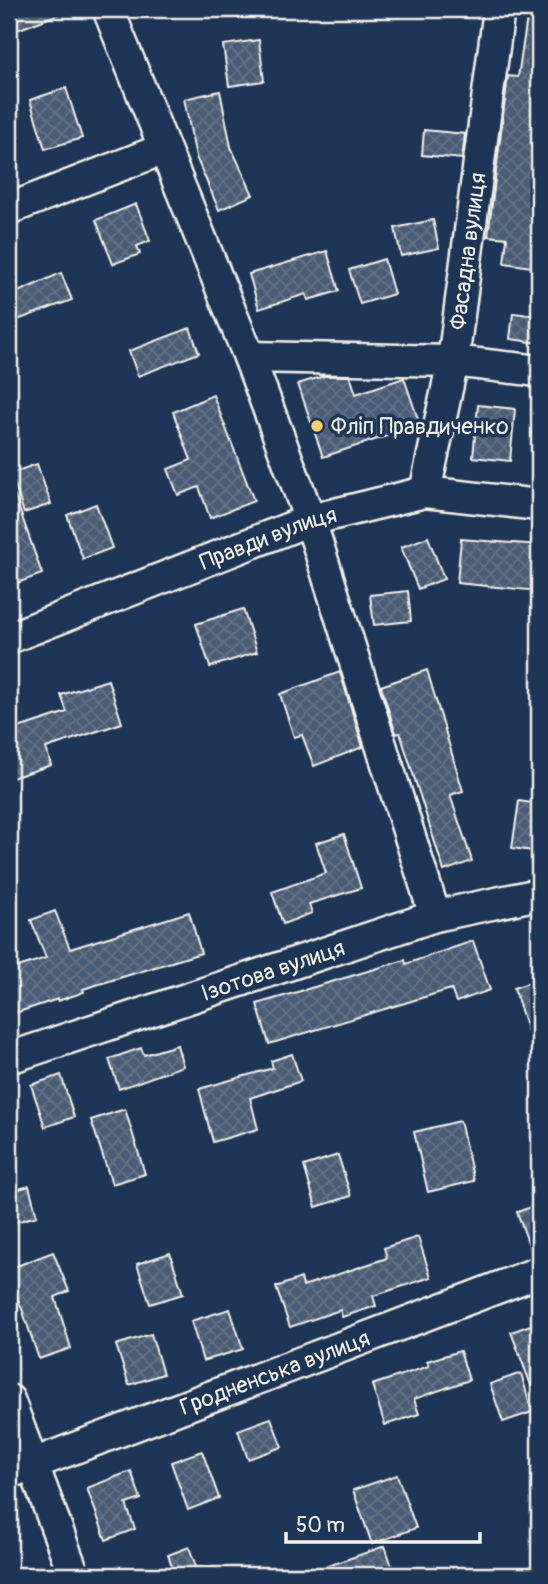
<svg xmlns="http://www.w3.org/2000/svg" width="548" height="1584" viewBox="0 0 548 1584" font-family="Pangolin,sans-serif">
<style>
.building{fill:url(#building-cross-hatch);stroke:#f4f1e8;stroke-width:2}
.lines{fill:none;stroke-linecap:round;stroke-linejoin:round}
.street-casing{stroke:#f4f1e8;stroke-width:35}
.street{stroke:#1d3557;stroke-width:30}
.poi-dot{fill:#ffd166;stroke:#1d3557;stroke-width:2.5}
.labels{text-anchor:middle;stroke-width:7;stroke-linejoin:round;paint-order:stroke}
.street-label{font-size:23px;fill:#f4f1e8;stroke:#1d3557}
.poi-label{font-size:23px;fill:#f4f1e8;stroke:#1d3557;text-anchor:start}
</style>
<defs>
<pattern id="building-cross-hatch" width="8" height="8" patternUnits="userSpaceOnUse" patternTransform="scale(1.75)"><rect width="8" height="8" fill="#485b74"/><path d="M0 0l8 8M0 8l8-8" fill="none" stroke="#637388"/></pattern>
</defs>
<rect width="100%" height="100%" fill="#1d3557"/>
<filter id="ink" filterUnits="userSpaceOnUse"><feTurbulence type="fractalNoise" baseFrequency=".0143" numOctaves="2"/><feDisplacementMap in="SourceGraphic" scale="14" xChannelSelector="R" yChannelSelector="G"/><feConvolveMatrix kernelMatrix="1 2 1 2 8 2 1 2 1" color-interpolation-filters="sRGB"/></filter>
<g filter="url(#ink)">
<!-- building -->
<g class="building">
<path d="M9,9H67V11L9,33Z"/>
<path d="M527,18H539V194L537,215L539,216V268L504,263L507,238L488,236L508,76L518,77Z"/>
<path d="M259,40L264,81L229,86L223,45Z"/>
<path d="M66,88L82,138L45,149L30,100Z"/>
<path d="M220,91L231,147L253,195L219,210L196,157L184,99Z"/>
<path d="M424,130L465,134L462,159L422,155Z"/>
<path d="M136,204L150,241L137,246L140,254L113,264L96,220Z"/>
<path d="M433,220L439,248L401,256L395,228Z"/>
<path d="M327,251L339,291L308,300L306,294L259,309L249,274Z"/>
<path d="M384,259L394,294L360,304L349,270Z"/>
<path d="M61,273L72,300L9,323V296Z"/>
<path d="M513,313L539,316V343L510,339Z"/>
<path d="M190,328L199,353L138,376L129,351Z"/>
<path d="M324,376H350L356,394L404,378L420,425L323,457L298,384Z"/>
<path d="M213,395L254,501L210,518L199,487L178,495L168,469L191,460L173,412Z"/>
<path d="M478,405L515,409L510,461L473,457Z"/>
<path d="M37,464L51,504L24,513L11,473Z"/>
<path d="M9,488H12L42,574L9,586Z"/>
<path d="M96,504L112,548L83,559L67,515Z"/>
<path d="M428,537L444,579L418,589L401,547Z"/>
<path d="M461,539L539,545V591L457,583Z"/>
<path d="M408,591L411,621L374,625L370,595Z"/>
<path d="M243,609L257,652L210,667L196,624Z"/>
<path d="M427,670L463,791L450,795L472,861L444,871L400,733L396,734L381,686Z"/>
<path d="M340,672L363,747L314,766L302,735L294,737L280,694Z"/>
<path d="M108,680L122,723L46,748L51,765L9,779V731L67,712L61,695Z"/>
<path d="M519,801L539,804V852L512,848Z"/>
<path d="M344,834L361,888L309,904L312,913L283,924L272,892L326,873L316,843Z"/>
<path d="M55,911L70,949L189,912L201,953L83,989L84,992L58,1001V999L9,1015V970L46,958L31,920Z"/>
<path d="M473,941L490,990L456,1002L451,989L269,1044L257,1004L405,960L406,964Z"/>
<path d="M539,979V1053L535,1054L514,988Z"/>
<path d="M177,1045L183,1066L119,1089L109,1059L141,1048L144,1055Z"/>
<path d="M292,1054L301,1081L250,1098L258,1129L213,1142L199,1089L273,1068L271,1061Z"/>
<path d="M61,1075L74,1117L45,1127L31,1085Z"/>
<path d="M125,1109L145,1174L112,1184L91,1120Z"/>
<path d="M460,1121L474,1181L428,1192L414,1132Z"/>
<path d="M338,1155L351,1196L316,1207L304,1166Z"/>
<path d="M29,1186L37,1216L9,1224V1192Z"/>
<path d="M539,1204V1255L533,1256L517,1212Z"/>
<path d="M418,1237L431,1277L373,1296L376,1306L342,1317L340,1310L290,1327L276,1287L301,1278L303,1286L387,1258L384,1248Z"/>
<path d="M53,1252L69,1291L55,1297L71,1348L39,1359L22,1309L9,1279V1269Z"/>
<path d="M170,1253L183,1294L150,1304L137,1264Z"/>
<path d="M230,1309L243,1349L203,1361L191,1321Z"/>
<path d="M539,1322V1401H537L511,1332Z"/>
<path d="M151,1334L163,1374L129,1385L116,1345Z"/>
<path d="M460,1351L469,1380L414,1399L419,1414L385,1425L372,1385L429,1366L427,1361Z"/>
<path d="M521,1373L532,1412L503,1422L490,1384Z"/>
<path d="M271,1418L282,1447L248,1459L238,1430Z"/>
<path d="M202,1451L219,1498L188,1510L171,1462Z"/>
<path d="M131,1471L141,1499L126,1504L135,1529L106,1540L87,1488Z"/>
<path d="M397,1475L416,1528L372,1544L353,1490Z"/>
<path d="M385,1546L395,1575H311V1572Z"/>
<path d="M189,1547L199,1575H175L168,1555Z"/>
</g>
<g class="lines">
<!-- street casing -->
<g class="street-casing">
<g id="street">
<path d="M108,9L249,357L310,520L435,916"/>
<path d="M9,209L163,149"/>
<path d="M249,357L453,361L539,371"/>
<path id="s1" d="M425,492L453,361L499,9"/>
<path id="s2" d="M9,638L310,520L425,492L539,505"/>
<path id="s3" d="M9,1058L435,916L539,894"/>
<path d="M9,1400L74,1575"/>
<path id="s4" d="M9,1473L539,1272"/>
</g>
</g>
<!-- street -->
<use href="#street" class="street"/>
</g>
</g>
<!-- markers -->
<circle class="poi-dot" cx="317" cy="426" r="7"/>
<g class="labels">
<!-- street labels -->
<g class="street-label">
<text dy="8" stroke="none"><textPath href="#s1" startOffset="245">Фасадна вулиця</textPath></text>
<text dy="8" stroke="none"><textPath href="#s2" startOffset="278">Правди вулиця</textPath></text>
<text dy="8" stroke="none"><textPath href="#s3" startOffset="278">Ізотова вулиця</textPath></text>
<text dy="8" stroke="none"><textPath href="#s4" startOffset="284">Гродненська вулиця</textPath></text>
</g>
<!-- poi labels -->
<g class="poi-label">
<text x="331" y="434">Фліп Правдиченко</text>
</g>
</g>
<!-- margin -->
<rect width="548" height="1584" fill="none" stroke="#1d3557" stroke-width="35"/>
<rect x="18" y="18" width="513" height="1549" fill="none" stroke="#f4f1e8" stroke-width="2.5" filter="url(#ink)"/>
<!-- scale -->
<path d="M286 1532v10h194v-10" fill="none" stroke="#f4f1e8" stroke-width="3.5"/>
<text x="296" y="1532" font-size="21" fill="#f4f1e8" stroke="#1d3557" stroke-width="5" paint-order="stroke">50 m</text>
</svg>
